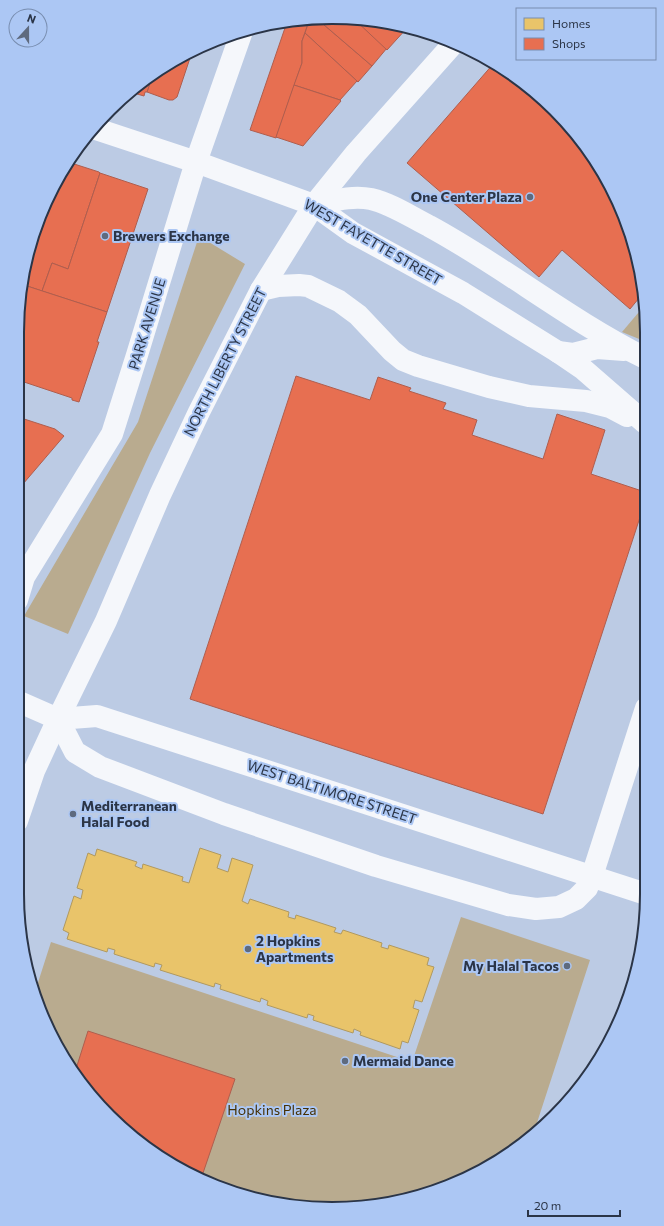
<svg xmlns="http://www.w3.org/2000/svg" width="664" height="1226" viewBox="0 0 664 1226" font-family="Commissioner,sans-serif">
<style>
.green{fill:#b9ab8f}
.homes{fill:#e9c46a;stroke:#b09960}
.shops{fill:#e76f51;stroke:#af5e4e}
.lines{fill:none;stroke-linecap:round;stroke-linejoin:round}
.minor{stroke:#f5f7fb;stroke-width:22}
.tertiary{stroke:#f5f7fb;stroke-width:22}
.secondary{stroke:#f5f7fb;stroke-width:22}
.poi-dot{fill:#5e6a7e;stroke:#acc7f4;stroke-width:1.5}
.labels{text-anchor:middle;stroke-width:4;stroke-linejoin:round;paint-order:stroke}
.poi-label{font-size:14px;font-weight:bold;fill:#2b3547;stroke:#acc7f4;text-anchor:start}
.street-label{font-size:14px;fill:#2b3547;stroke:#acc7f4}
.park-label{font-size:14px;fill:#453004;stroke:#acc7f4}
.rim{fill:none;stroke:#2b3547;stroke-width:2}
</style>
<rect width="100%" height="100%" fill="#bccbe4"/>
<!-- green -->
<g class="green">
<path d="M199,236L245,264L150,453L68,634L24,616L138,422Z"/>
<path d="M644,306V341L622,332Z"/>
<path d="M461,917L590,960L533,1135L453,1185L353,1208L251,1198L157,1156L82,1086L34,995L51,942L412,1062Z"/>
</g>
<!-- homes -->
<path class="homes" d="M200,848L221,855L217,868L228,872L232,858L253,865L242,901L248,904L250,899L289,912L288,917L295,919L296,915L336,928L334,932L341,934L343,930L382,943L381,947L388,949L389,945L429,958L427,965L434,967L422,1002L415,1000L413,1008L419,1010L408,1043L402,1041L400,1049L360,1035L361,1032L354,1029L353,1033L313,1020L314,1016L308,1014L307,1018L267,1005L268,1001L261,998L260,1002L220,989L221,985L215,983L214,987L160,970L162,965L155,963L154,967L114,954L115,950L108,948L107,952L67,939L69,933L63,930L74,896L81,899L83,890L77,888L88,853L95,856L97,849L137,862L135,866L142,869L143,864L183,877L182,881L189,883Z"/>
<!-- shops -->
<g class="shops">
<path d="M310,18L302,41V63L276,138L250,130L287,22Z"/>
<path d="M310,18H316L372,66L358,82L305,33Z"/>
<path d="M316,18L354,19L387,48L372,66Z"/>
<path d="M354,19L373,20L407,28L387,50Z"/>
<path d="M305,33L357,81L340,100L294,85L302,63V41Z"/>
<path d="M193,49L177,97L173,100H169L147,92L153,74Z"/>
<path d="M494,63L555,109L594,157L630,231L644,292L630,309L562,250L539,277L407,163Z"/>
<path d="M153,74L147,92H145L144,96L130,92L140,82Z"/>
<path d="M294,85L340,100L341,101L303,146L276,137Z"/>
<path d="M68,162L99,172L100,173L68,269L52,263L42,291L24,285L29,270L25,269L28,250L59,175Z"/>
<path d="M100,173L148,189L107,312L42,291L52,263L68,269Z"/>
<path d="M25,269L29,270L20,295Z"/>
<path d="M24,285L107,312L97,342H99L79,402L72,400V398L18,380V312L20,295Z"/>
<path d="M296,376L370,400L378,377L411,388L409,391L446,403L443,409L477,420L472,435L543,459L557,414L605,430L591,474L645,492V502L543,814L190,699Z"/>
<path d="M18,417L55,429L64,436L17,491Z"/>
<path d="M88,1031L235,1079L202,1176L157,1156L82,1086L75,1072Z"/>
</g>
<g class="lines">
<!-- minor -->
<path class="minor" d="M592,876L646,708"/>
<!-- tertiary -->
<path class="tertiary" d="M17,600L24,577L112,434L137,355L196,162L242,31"/>
<!-- secondary -->
<g class="secondary">
<path d="M93,128L196,162L314,205L353,233L463,293L558,352L583,369L645,423"/>
<path d="M314,205C333,201 352,195 371,199C392,204 411,217 429,226C503,266 569,320 645,358"/>
<path d="M261,290L278,286L299,285L308,286L339,301L358,315L392,351L403,360L418,366L489,387L529,396L586,401L610,407L627,416"/>
<path d="M558,352L573,354L597,348L624,350"/>
<path d="M17,701L58,719L97,716L646,894"/>
<path d="M58,719L75,752L100,767L224,814L376,866L508,905L536,909L559,907L576,899L587,888L592,876"/>
<path d="M17,821L34,771L58,719L106,621L160,495L199,412L261,290L314,205L356,153L454,43"/>
</g>
</g>
<!-- markers -->
<g class="poi-dot">
<circle cx="530" cy="197" r="4"/>
<circle cx="105" cy="236" r="4"/>
<circle cx="73" cy="814" r="4"/>
<circle cx="248" cy="949" r="4"/>
<circle cx="567" cy="966" r="4"/>
<circle cx="345" cy="1061" r="4"/>
</g>
<g class="labels">
<!-- poi labels -->
<g class="poi-label">
<text x="522" y="202" text-anchor="end">One Center Plaza</text>
<text x="113" y="241">Brewers Exchange</text>
<text x="81" y="811">Mediterranean<tspan x="81" dy="16">Halal Food</tspan></text>
<text x="256" y="946">2 Hopkins<tspan x="256" dy="16">Apartments</tspan></text>
<text x="559" y="971" text-anchor="end">My Halal Tacos</text>
<text x="353" y="1066">Mermaid Dance</text>
</g>
<!-- street labels -->
<g class="street-label">
<text transform="translate(373 242) rotate(30)" y="5">WEST FAYETTE STREET</text>
<text transform="translate(147 324) rotate(-73)" y="5">PARK AVENUE</text>
<text transform="translate(225 362) rotate(-63)" y="5">NORTH LIBERTY STREET</text>
<text transform="translate(332 792) rotate(18)" y="5">WEST BALTIMORE STREET</text>
</g>
<!-- park labels -->
<g class="park-label">
<text x="272" y="1115">Hopkins Plaza</text>
</g>
</g>
<!-- crop -->
<path d="M0 0H664V1226H0ZM332 24H332A308 308 0 0 1 640 332V894A308 308 0 0 1 332 1202H332A308 308 0 0 1 24 894V332A308 308 0 0 1 332 24Z" fill="#acc7f4" fill-rule="evenodd"/>
<path class="rim" d="M332 24H332A308 308 0 0 1 640 332V894A308 308 0 0 1 332 1202H332A308 308 0 0 1 24 894V332A308 308 0 0 1 332 24Z"/>
<!-- legend -->
<rect x="516" y="8" width="140" height="52" fill="#acc7f4" stroke="#788daf"/>
<rect x="524" y="18" width="20" height="12" fill="#e9c46a" stroke="#788daf"/>
<text x="552" y="28" font-size="12" fill="#2b3547">Homes</text>
<rect x="524" y="38" width="20" height="12" fill="#e76f51" stroke="#788daf"/>
<text x="552" y="48" font-size="12" fill="#2b3547">Shops</text>
<!-- north arrow -->
<g transform="translate(28 28) rotate(21)"><circle r="19" fill="#acc7f4" stroke="#788daf"/>
<path d="M0-3L7 15L0 10L-7 15Z" fill="#5e6a7e"/>
<text y="-6" font-size="11" font-weight="bold" text-anchor="middle" fill="#2b3547">N</text>
</g>
<!-- scale -->
<path d="M528 1210v6h92v-6" fill="none" stroke="#2b3547" stroke-width="2"/>
<text x="534" y="1210" font-size="12" fill="#2b3547" stroke="#acc7f4" stroke-width="3" paint-order="stroke">20 m</text>
</svg>
